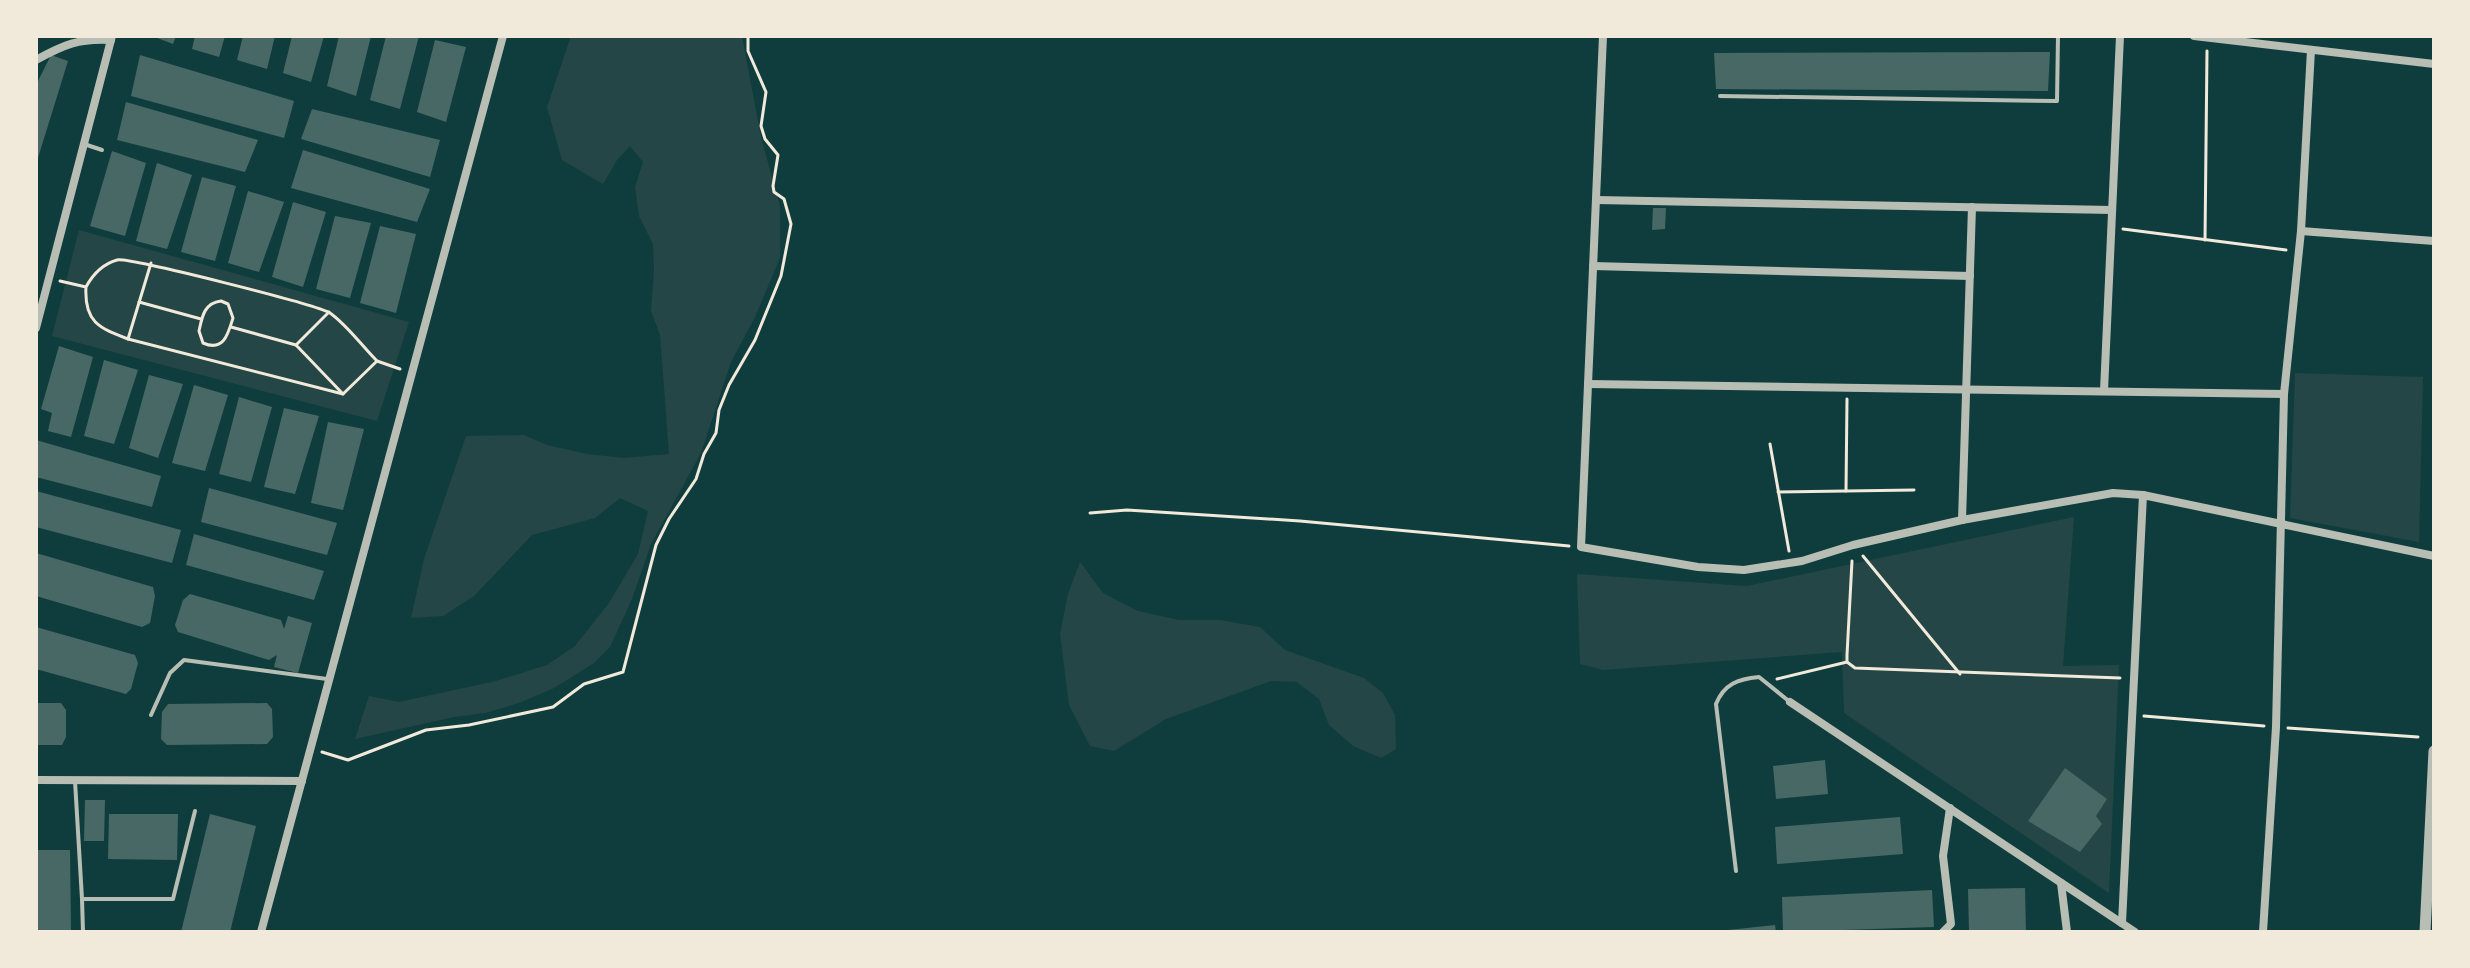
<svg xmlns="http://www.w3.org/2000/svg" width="2470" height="968" viewBox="0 0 2470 968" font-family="'Titillium Web',sans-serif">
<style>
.green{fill:#244646}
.building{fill:#486865}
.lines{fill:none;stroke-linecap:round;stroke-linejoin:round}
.path{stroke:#f1e9da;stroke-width:3}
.service{stroke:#b8beb3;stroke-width:4}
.minor{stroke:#b8beb3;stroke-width:8}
.tertiary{stroke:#b8beb3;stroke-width:11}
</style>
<rect width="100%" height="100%" fill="#0f3d3e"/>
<!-- green -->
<g class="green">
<path d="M571,36H742L761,137L780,206V258L755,317L731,362L701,453L651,544L632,599L610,647L594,663L554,688L519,703L485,713L454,717L355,739L369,696L399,702L496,681L547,665L575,646L609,603L638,554L648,511L620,498L595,518L532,535L474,596L443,616L411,618L424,559L466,436L524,435L547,445L587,454L624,458L669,454L660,335L651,311L654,270L653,244L639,216L635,187L643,162L630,146L617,160L603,184L562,160L547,107Z"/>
<path d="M79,230L409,322L377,421L52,336Z"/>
<path d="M2295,373L2423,377L2419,542L2290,518Z"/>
<path d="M2074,517L2063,666L2119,665L2109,893L1844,713L1842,652L1603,670L1580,664L1577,574L1747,586Z"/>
<path d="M1080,562L1103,593L1138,611L1179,620H1220L1260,627L1285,650L1364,678L1383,693L1395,715L1396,749L1381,758L1353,746L1329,725L1319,699L1297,682L1271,681L1166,719L1114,751L1090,746L1069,705L1060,634L1068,594Z"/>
</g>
<!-- building -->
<g class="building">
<path d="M152,36H176L173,44Z"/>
<path d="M195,36H225L219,57L192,49Z"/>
<path d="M243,36H275L267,69L237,60Z"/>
<path d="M292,36H324L311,82L283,73Z"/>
<path d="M339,36H371L356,96L327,86Z"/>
<path d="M386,36H419L400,109L370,100Z"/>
<path d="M435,40L466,47L446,122L417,112Z"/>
<path d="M2050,52L2048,91L1716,89L1714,53Z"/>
<path d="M51,55L68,61L37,161L36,85Z"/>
<path d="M140,55L294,101L284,138L131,96Z"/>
<path d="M126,102L258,140L245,172L117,140Z"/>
<path d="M312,109L440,140L430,177L301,139Z"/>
<path d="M303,150L430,189L417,222L291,188Z"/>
<path d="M112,151L146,163L125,236L90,226Z"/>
<path d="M157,163L192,175L167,249L136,241Z"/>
<path d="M202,177L236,186L215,261L181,252Z"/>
<path d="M248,191L284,202L259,272L228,263Z"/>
<path d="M293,202L326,212L303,287L272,277Z"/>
<path d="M1653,208H1666L1665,229L1652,230Z"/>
<path d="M335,216L371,223L350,298L316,289Z"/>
<path d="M380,226L416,234L396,313L360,303Z"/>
<path d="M59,346L93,357L71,437L48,431L52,413L41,409Z"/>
<path d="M104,360L138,370L114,444L84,436Z"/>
<path d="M149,375L183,384L158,458L129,448Z"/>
<path d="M194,385L228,395L205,471L172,463Z"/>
<path d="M239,397L272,407L251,482L219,474Z"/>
<path d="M284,408L319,416L295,494L264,487Z"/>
<path d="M328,422L364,429L343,510L311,503Z"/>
<path d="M36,440L161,476L152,507L36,477Z"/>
<path d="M209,488L337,523L327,555L201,522Z"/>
<path d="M36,491L181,530L172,563L36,527Z"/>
<path d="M194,534L324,571L314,600L186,565Z"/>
<path d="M36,553L153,587L155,596L150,623L142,627L36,596Z"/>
<path d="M190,594L281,620L284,629L288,616L312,623L298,673L274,667L277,655L269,660L178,632L175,625L183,600Z"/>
<path d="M36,627L135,655L138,663L131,689L126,694L36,669Z"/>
<path d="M36,703H61L66,710V737L62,745H36Z"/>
<path d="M267,703L272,709L273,737L267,744L167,745L161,739L162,712L168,704Z"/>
<path d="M1825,760L1828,794L1776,799L1773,766Z"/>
<path d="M2065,768L2107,799L2096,816L2102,824L2080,852L2028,821Z"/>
<path d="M85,800H105L104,841H84Z"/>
<path d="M109,814H178L177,860L108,859Z"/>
<path d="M210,814L256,826L230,932H181Z"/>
<path d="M1900,817L1903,854L1777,864L1775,827Z"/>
<path d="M36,850H70L71,932H36Z"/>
<path d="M2025,888L2026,932H1969L1968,889Z"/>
<path d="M1932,890L1934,927L1783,932L1782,897Z"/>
<path d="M1775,925L1776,932H1728V930Z"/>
</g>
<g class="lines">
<!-- path -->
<g class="path">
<path d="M2123,229L2286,250"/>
<path d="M2205,240L2207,51"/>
<path d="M60,281L86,287C84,322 99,328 128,339L343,394L377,361C362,346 347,325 330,313C318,305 128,257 117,260C103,264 93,274 86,287"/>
<path d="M221,301L228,304L233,318C228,334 224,352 203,343L199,331C202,317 204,303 221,301Z"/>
<path d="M139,302L201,319"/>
<path d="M329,312L296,345L343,394"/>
<path d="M231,327L296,345"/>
<path d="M128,339L151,263"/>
<path d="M377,361L400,369"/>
<path d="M1770,444L1789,551"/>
<path d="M1846,491L1847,399"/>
<path d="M1778,492L1914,490"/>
<path d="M1090,513L1127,510L1300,521L1569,546"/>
<path d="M1863,556L1960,674"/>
<path d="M1852,561L1847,655V662L1855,668L2120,678"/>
<path d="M1777,679L1847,662"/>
<path d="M2144,716L2264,726"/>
<path d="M2288,728L2418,737"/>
<path d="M322,752L348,760L426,730L469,725L553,707L584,684L623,672L656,545L669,519L696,479L704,454L716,433L719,410L729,385L755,340L781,276L791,224L784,199L774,192L773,186L778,155L765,139L761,126L766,92L748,51V36"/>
</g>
<!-- service -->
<g class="service">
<path d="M1720,96L2057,101L2058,36"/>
<path d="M84,144L102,150"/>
<path d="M151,715L170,673L184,660L327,679"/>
<path d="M75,781L82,899H173L195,811"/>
<path d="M1736,871L1716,704C1724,684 1738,679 1759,677L1790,702"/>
<path d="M82,899L83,932"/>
</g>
<!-- minor -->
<g class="minor">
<path d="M1603,36L1581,547L1698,567L1744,570L1802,561L1853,545L1962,520L2113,493L2143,495L2434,556"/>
<path d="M2194,36L2434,64"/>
<path d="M36,60C63,45 79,38 111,40"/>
<path d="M1596,200L2112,210"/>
<path d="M2301,231L2434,241"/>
<path d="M1593,266L1970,276"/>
<path d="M36,328L112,36"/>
<path d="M1588,384L2284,394"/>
<path d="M2104,391L2120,36"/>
<path d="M1962,520L1972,207"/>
<path d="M1790,702L2135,932"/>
<path d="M36,780L302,781"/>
<path d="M2061,883L2067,932"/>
<path d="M2122,923L2143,495"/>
<path d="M261,932L503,36"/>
<path d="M1943,932L1951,924L1943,856L1950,808"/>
<path d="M2263,932L2276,727L2284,394L2301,231L2311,50"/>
</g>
<!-- tertiary -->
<path class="tertiary" d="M2425,932L2434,751"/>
</g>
<!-- border -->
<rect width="2470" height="968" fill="none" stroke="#f1e9da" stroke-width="76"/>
</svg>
